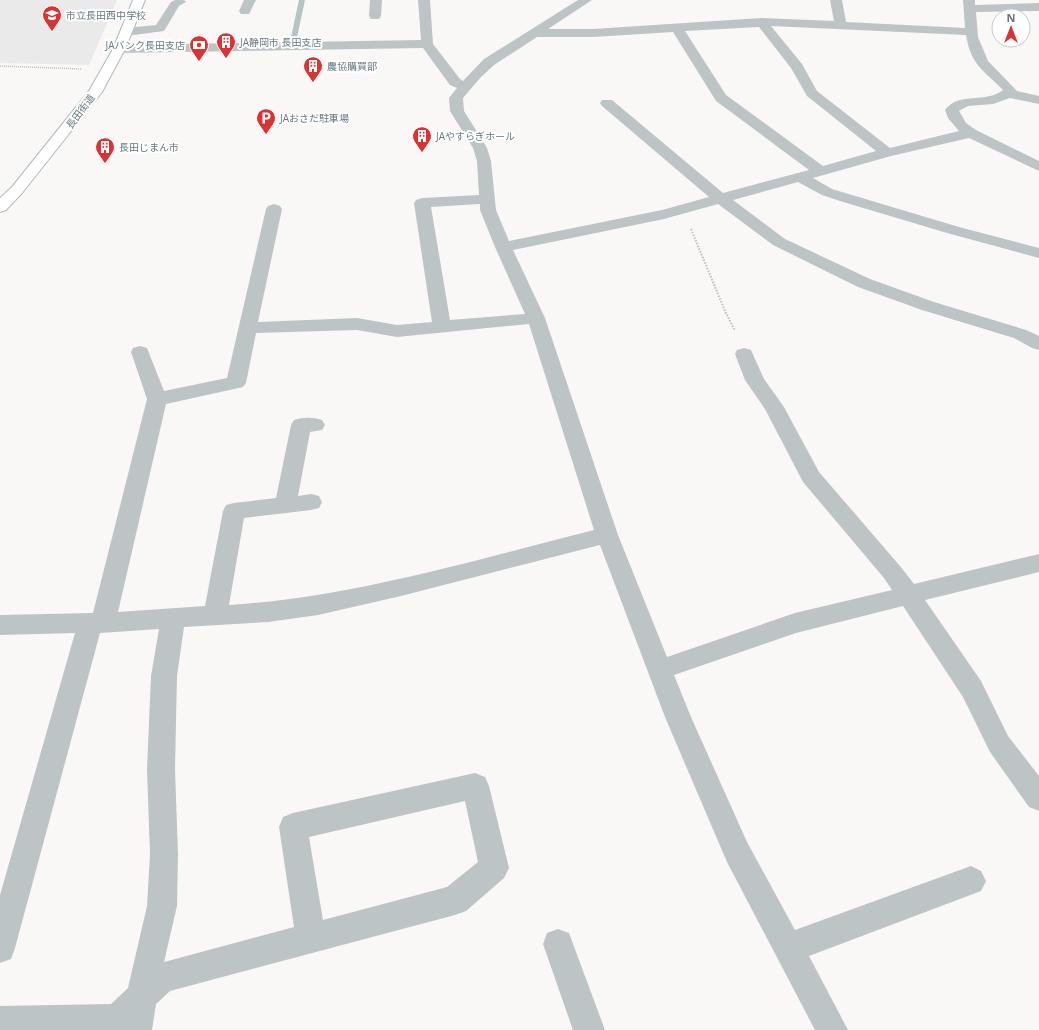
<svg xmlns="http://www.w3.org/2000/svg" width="1039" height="1030" viewBox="0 0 1039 1030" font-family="'Open Sans','Noto Sans JP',sans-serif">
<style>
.built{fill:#e9eae9}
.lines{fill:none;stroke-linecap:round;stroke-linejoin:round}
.stream{fill:#b5c5c6;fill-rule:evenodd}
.major-casing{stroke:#b1b8ba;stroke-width:2}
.path-far1{stroke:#babec0;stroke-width:1.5;stroke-dasharray:1 1;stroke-linecap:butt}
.path{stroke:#babec0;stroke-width:2;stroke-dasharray:1.5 1.5;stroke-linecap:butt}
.minor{fill:#bdc4c6;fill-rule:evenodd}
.major{fill:#fff;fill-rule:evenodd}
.labels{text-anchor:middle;stroke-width:4;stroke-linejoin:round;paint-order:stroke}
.far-poi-label{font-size:10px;fill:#657a80;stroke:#fff;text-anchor:start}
.far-street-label{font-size:10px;fill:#657a80;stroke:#fff}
</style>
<rect width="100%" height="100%" fill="#f9f8f6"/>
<!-- built -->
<path class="built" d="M0,0H117L89,65L0,63Z"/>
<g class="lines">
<!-- stream -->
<path class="stream" d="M299,0H305L296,42L293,44L290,42Z"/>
<!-- major casing -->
<g class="major-casing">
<path id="major" d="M133,0H145L125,49L102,92L22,193L6,210L0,212V198L12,187L89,91L113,49Z"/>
</g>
<!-- path-far1 -->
<path class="path-far1" d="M0,66L81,69"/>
<!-- path -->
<path class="path" d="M691,229L725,311L735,331"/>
<!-- minor -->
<g class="minor">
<path d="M175,0H184L186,2L179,6L164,31L126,36L122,35L120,32L122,29L126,28L156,25L171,2Z"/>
<path d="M244,0H256L249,14H241L239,11Z"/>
<path d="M370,0H382L381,16L379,19H371L369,16Z"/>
<path d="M418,0H430L433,44L460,79L463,81L484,59L578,0H592L548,29H593L761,18L834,21L830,0H842L846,22L965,28L963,0H975V5L1039,3V11L976,12L978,37L988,61L1017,91L1039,96V104L1010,98L993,104L968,106L959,111L966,123L976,130L1039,161V171L969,138L891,156L813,178L832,189L852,195L959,227L1039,248V258L947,233L840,201L822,195L798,182L733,200L785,239L870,279L934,302L1026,330L1039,336V350L1032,348L1014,338L922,310L858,287L773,245L718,204L664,219L513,250L545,318L618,535L667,657L795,613L892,590L884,578L803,482L765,409L745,380L735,354L737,350L744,348L751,350L764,379L784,407L819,472L900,566L914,584L1039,554V572L925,600L981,681L1008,736L1039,776V811L1029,807L990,752L963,697L903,606L796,633L674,675L691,717L747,842L795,930L971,866L981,871L986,881L981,891L809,956L848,1030H815L727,862L665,717L600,545L401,596L318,615L268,622L184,627L177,676L175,769L178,854L177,906L164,962L294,927L279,827L283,817L293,813L475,773L485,777L489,786L509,868L504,878L466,911L455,915L170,991L156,1004L152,1030H0V1006L111,1004L128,988L147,906L150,854L147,769L151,676L159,629L100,633L15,948L11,959L0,963V895L75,633L0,635V615L93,613L147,399L131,352L133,348L140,346L147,348L164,391L227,378L266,209L268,206L274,204L280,206L282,209L258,322L357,318L397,325L432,322L414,203L416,200L422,198L479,195L477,161L473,148L450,111L449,98L457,88L450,85L423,48L119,53L115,52L113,49L115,46L119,45L421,40ZM771,26L966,35C971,66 984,70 1003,90C986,104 959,91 945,110L948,118L959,131L890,148L817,91L802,64ZM759,27L791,68L807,96L876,151L823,166L726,95L685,31ZM673,32L716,101L809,170L723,193L612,100H602L600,103L602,106L709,197L662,210L509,241L496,210L491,161L487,148L464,111L463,98L481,77L494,65L537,37H593ZM480,204V210L495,247L525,314L450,320L431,207ZM529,324L594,530C474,560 353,597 229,605L244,518L311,510L319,508L322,502L319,496L311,494L298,496L310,432L322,430L325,425L322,420C313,417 303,417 294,420L291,425L276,498L234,503L226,505L223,511L205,606L118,612L166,404L243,387L246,383L256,333L357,330L397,337ZM465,801L478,862L447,887L323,920L309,837Z"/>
<path d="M558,929L569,933L605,1030H573L543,944L547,933Z"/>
</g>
<!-- major -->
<use href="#major" class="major"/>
</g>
<!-- icons -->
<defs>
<g id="school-pin" transform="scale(1)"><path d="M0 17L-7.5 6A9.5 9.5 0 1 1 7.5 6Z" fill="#dd3233" stroke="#fff"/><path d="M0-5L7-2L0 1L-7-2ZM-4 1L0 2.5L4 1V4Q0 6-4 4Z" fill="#fff"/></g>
<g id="building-pin" transform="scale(1)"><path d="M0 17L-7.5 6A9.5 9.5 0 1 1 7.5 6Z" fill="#dd3233" stroke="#fff"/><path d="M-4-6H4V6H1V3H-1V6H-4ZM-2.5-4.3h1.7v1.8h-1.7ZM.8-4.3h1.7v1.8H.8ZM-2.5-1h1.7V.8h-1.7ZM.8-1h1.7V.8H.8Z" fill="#fff"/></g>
<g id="bank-pin" transform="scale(1)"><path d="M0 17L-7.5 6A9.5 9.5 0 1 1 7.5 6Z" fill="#dd3233" stroke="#fff"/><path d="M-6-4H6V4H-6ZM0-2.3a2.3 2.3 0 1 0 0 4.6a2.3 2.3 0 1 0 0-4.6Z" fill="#fff"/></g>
<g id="parking-pin" transform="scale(1)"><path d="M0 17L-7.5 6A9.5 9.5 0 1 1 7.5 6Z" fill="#dd3233" stroke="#fff"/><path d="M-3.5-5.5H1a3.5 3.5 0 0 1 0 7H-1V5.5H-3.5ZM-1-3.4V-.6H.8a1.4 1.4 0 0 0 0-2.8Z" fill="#fff"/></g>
</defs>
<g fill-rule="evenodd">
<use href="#school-pin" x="52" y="15"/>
<use href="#building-pin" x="226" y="42"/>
<use href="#bank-pin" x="199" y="45"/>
<use href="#building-pin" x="313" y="66"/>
<use href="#parking-pin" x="266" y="118"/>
<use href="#building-pin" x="422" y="136"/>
<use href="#building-pin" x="105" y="147"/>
</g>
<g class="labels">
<!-- far-poi labels -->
<g class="far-poi-label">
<text x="66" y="19">市立長田西中学校</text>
<text x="240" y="46">JA静岡市 長田支店</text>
<text x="185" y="49" text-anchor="end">JAバンク長田支店</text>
<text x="327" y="70">農協購買部</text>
<text x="280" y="122">JAおさだ駐車場</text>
<text x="436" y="140">JAやすらぎホール</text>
<text x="119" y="151">長田じまん市</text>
</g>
<!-- far-street labels -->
<g class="far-street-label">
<text transform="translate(80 111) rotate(-53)" y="4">長田街道</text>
</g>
</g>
<!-- north arrow -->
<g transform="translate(1011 28)"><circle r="19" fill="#ffffff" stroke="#c1cacc"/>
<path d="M0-3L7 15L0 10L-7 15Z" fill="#dd3233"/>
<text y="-6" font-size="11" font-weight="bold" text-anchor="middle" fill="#657a80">N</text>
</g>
</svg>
